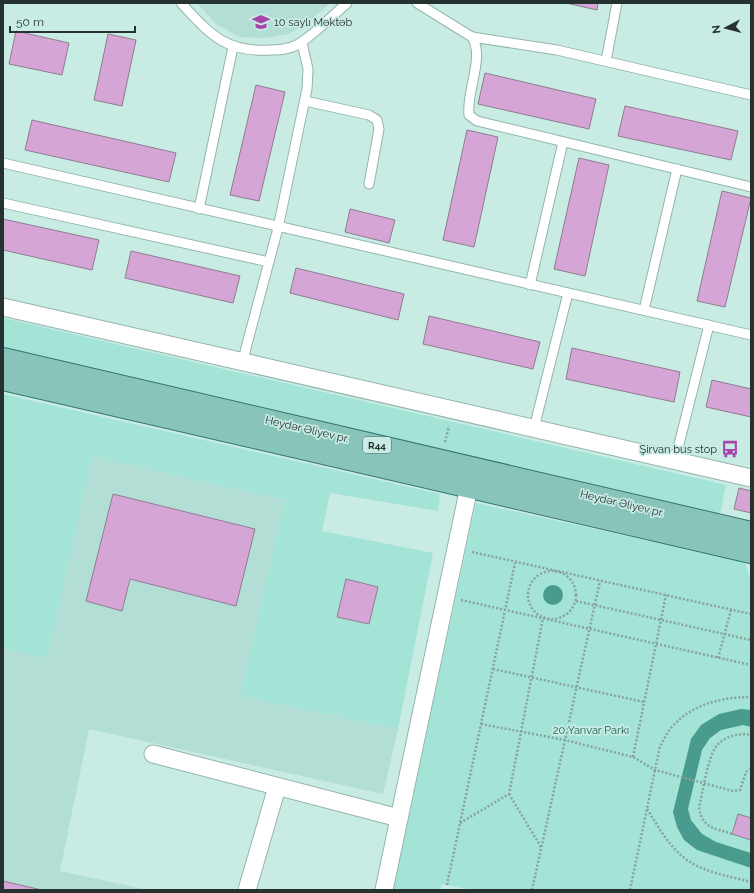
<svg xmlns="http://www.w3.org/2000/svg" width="754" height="893" viewBox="0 0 754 893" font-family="Raleway,sans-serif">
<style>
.built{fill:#b3ded5}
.green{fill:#a4e4d7}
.water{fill:#489b8d}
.building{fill:#d5a6d5;stroke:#907c90}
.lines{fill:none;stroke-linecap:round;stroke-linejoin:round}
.service-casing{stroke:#93b5ad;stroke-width:11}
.minor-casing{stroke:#93b5ad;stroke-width:19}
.primary-casing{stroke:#32776c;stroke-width:24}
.path{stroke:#88a29d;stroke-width:2.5;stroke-dasharray:2 2;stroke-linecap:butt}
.service{stroke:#fff;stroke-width:9}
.minor{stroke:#fff;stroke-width:17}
.primary{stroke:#88c4ba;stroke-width:22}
.labels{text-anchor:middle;stroke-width:3.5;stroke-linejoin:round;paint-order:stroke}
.shield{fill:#c8ebe3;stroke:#566a66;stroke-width:1}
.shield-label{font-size:10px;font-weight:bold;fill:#253230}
.poi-label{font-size:11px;fill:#253230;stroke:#c8ebe3;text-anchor:start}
.street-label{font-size:11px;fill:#253230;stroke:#c8ebe3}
.park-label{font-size:11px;fill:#1b5f54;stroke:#c8ebe3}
</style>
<rect width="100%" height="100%" fill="#c8ebe3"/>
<!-- built -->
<g class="built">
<path d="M197,3H330L312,19L289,34L265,38L240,37L216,24Z"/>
<path d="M92,456L285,500L240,696L398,729L383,794L89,729L60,871L148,890H3V648L47,657Z"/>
</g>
<!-- green -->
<g class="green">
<path d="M3,318L726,485L720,515L3,348Z"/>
<path d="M3,394L440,494L438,511L330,493L322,531L433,553L398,729L240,696L285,500L92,456L47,658L3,648Z"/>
<path d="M476,503L745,562L751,582V890H471L442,884L440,890H393Z"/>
</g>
<!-- water -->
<g class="water">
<circle cx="553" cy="595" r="10"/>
<path d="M741,709L751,710V727L743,725L721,730L710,738L702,750L688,809L691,820L702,834L716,842L751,853V868L697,850L684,840L677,827L673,812L691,739L701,725L719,714Z"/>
</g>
<!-- building -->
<g class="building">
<path d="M566,3H598L597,10Z"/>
<path d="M16,31L69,43L62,75L9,64Z"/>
<path d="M108,34L136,40L122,106L94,100Z"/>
<path d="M485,73L596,99L589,129L478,104Z"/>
<path d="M256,85L285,92L259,201L230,195Z"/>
<path d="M625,106L738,131L731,160L618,136Z"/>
<path d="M32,120L176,153L169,182L25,150Z"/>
<path d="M467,130L498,137L474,247L443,240Z"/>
<path d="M579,158L609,165L585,276L554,269Z"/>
<path d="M722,191L751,198L725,307L697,301Z"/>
<path d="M350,209L395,220L389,243L345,232Z"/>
<path d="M3,219L99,240L92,270L3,250Z"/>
<path d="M131,251L240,276L233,303L125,278Z"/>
<path d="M296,268L404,294L398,320L290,293Z"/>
<path d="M429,316L540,342L533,369L423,344Z"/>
<path d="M572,348L680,372L674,402L566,379Z"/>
<path d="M712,380L751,389V417L706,407Z"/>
<path d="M739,488L751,491V513L734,509Z"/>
<path d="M113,494L255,529L236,606L130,579L122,611L86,601Z"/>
<path d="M346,579L378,587L369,624L337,617Z"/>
<path d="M738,814L751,818V840L732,834Z"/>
<path d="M3,881L42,890H3Z"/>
</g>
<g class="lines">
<!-- service casing -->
<g class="service-casing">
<g id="service">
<path d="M181,3C210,34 225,53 271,50C281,50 295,48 303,41C319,30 332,16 347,3"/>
<path d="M417,3L472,37C485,57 466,91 469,115L477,121L751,187"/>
<path d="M472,37L557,50L751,95"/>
<path d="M606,61L617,3"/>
<path d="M305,101L369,115L377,120L379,129L369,184"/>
<path d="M3,163L751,335"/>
<path d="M3,203L269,262"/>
<path d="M199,209L233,47"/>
<path d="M530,285L563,142"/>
<path d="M644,310L677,169"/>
<path d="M242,363L278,228L307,89L308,69L302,43"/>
<path d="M534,428L568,293"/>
<path d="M675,460L709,325"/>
</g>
</g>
<!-- minor casing -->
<g class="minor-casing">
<g id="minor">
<path d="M3,307L751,478"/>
<path d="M153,754L399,818"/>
<path d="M247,890L277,787"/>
<path d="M384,890L469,487"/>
</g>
</g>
<!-- primary casing -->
<g class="primary-casing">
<g id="primary">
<path d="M3,359L751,533"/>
<path d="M3,379L751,552"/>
</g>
</g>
<!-- path -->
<g class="path">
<path d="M445,442L449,426"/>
<path d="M472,552L751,614"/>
<circle cx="552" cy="595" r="24"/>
<path d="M461,600L751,665"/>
<path d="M576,601L751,640"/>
<path d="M718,658L731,610"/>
<path d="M493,669L644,702"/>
<path d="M481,724L565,740L633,757L655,770L733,791L740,790L746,772L751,769"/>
<path d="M633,757L666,595"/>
<path d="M509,794L541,847"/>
<path d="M647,809C658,826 667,843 682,856C700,872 729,876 751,882"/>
<path d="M460,823L509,794L543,618"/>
<path d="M732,834C715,828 703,829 699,808C702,794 708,759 715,748C722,737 739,732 751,735"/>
<path d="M447,885L515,563"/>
<path d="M532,890L600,581"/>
<path d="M630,890L660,746C664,740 667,732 672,727C692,704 722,697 751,697"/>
</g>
<!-- service -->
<use href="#service" class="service"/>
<!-- minor -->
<use href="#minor" class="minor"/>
<!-- primary -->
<use href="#primary" class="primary"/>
</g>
<!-- icons -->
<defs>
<g id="school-bare" transform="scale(1.38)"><path d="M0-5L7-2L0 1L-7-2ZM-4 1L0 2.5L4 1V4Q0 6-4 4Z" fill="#a745ab" stroke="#c8ebe3" stroke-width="2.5" paint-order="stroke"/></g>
<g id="bus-bare" transform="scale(1.38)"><path d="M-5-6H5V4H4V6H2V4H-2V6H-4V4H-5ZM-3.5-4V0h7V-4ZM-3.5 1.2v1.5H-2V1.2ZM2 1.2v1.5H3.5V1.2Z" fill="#a745ab" stroke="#c8ebe3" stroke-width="2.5" paint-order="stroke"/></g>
</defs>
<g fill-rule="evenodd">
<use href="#school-bare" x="261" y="22"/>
<use href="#bus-bare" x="730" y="449"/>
</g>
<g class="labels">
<!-- shield labels -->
<rect class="shield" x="363" y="437" width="28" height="16" rx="3"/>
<g class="shield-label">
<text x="377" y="449">R44</text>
</g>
<!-- poi labels -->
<g class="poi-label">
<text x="274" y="26">10 saylı Məktəb</text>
<text x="717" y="453" text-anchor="end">Şirvan bus stop</text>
</g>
<!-- street labels -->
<g class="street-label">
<text transform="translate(307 429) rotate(13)" y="4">Heydər Əliyev pr.</text>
<text transform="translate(622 503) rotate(13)" y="4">Heydər Əliyev pr.</text>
</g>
<!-- park labels -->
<g class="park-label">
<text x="591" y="734">20 Yanvar Parkı</text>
</g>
</g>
<!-- border -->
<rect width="754" height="893" fill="none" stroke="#253230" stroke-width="8"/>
<!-- north arrow -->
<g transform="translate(726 28) rotate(263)" stroke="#c8ebe3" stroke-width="3" paint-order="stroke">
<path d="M0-3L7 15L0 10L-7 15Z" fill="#253230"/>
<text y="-6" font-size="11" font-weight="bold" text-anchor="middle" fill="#253230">N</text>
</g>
<!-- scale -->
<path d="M10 26v6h125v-6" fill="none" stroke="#253230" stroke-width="2"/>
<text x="16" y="26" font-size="12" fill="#253230" stroke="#c8ebe3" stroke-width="3" paint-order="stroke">50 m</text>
</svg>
